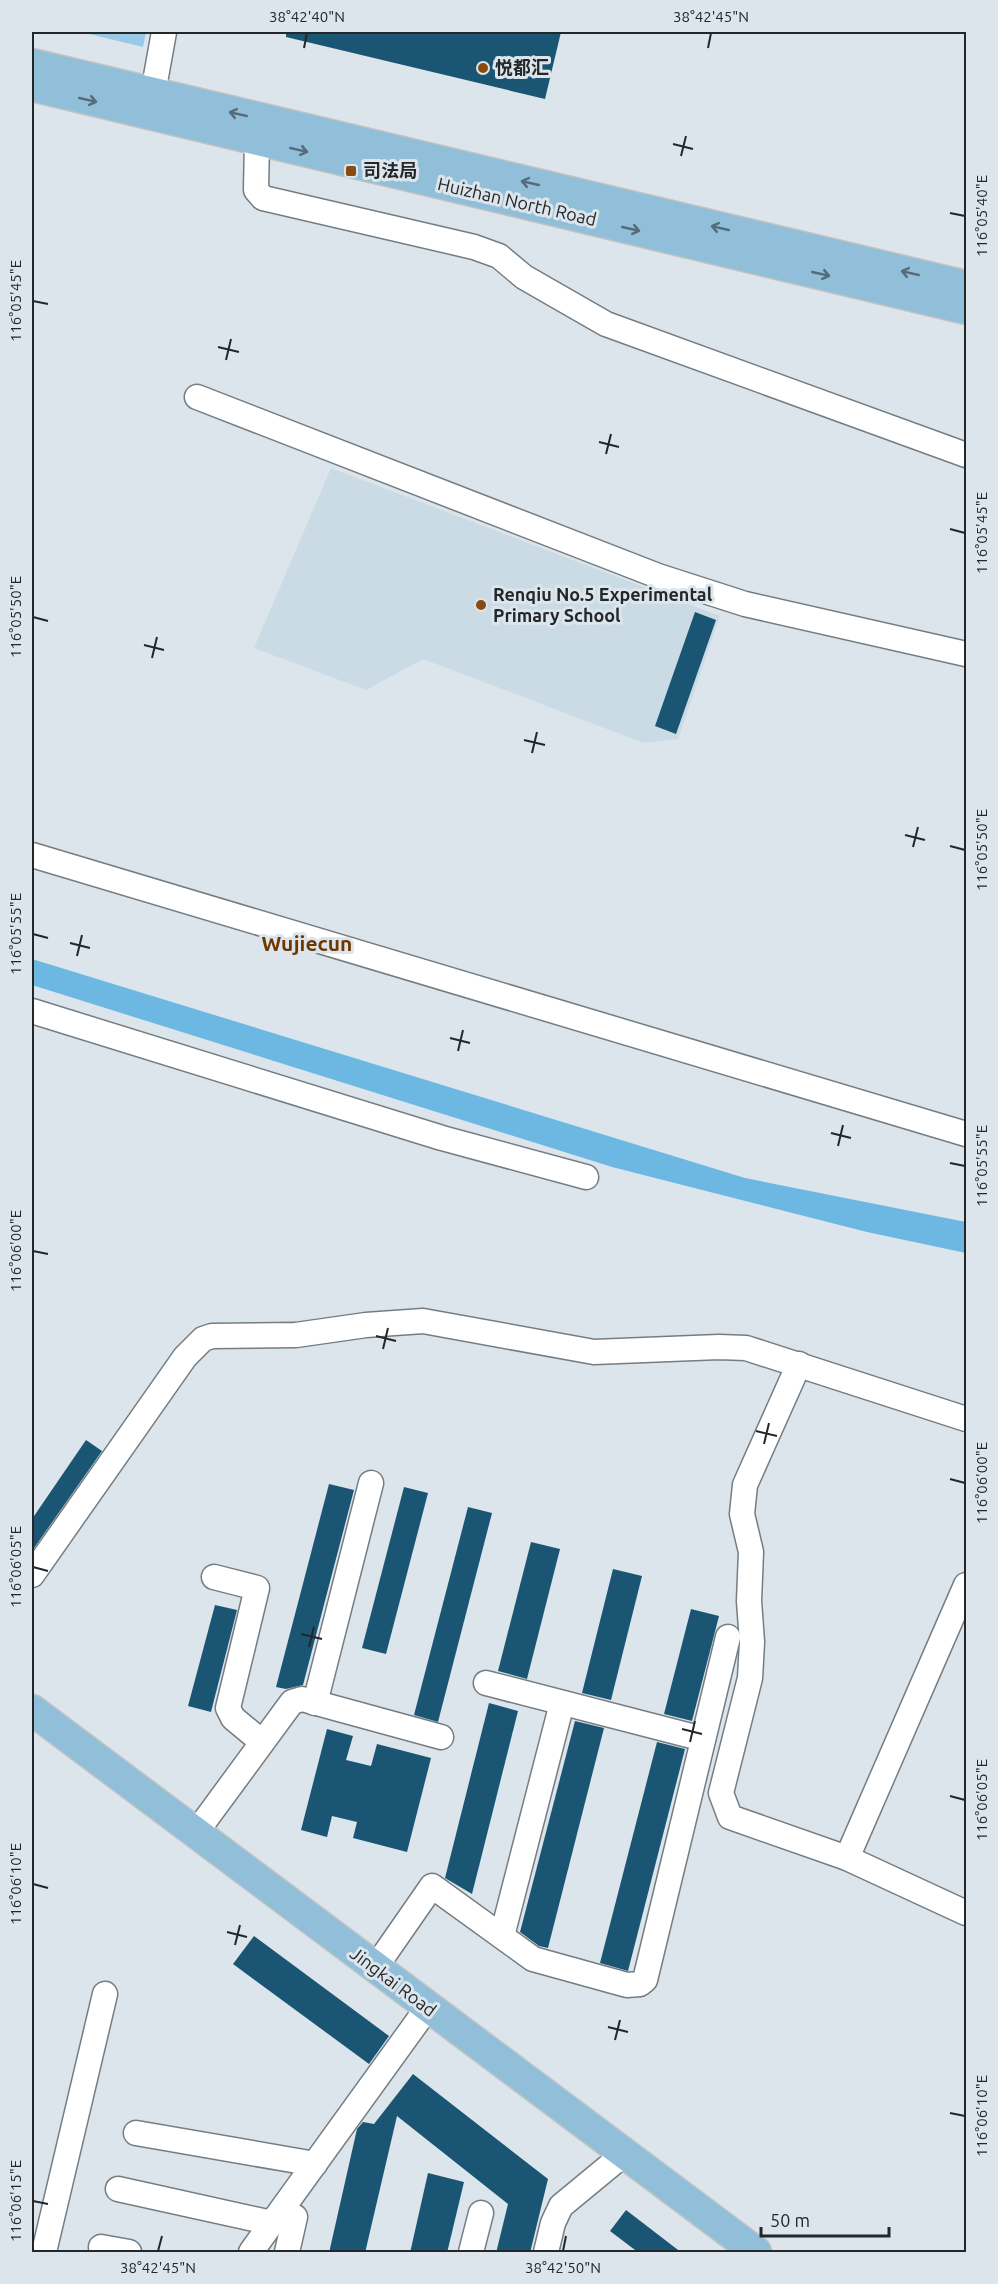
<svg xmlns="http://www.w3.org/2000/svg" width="998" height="2284" viewBox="0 0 998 2284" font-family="Ubuntu,'Noto Sans SC',sans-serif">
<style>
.built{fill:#cbdbe6}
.green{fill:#98c9e6}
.water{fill:#6db8e2}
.building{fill:#1a5673}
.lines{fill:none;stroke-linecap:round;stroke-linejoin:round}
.minor-casing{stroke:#757d83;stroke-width:27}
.major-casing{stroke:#c2c3c3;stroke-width:33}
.minor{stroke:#fff;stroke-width:24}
.major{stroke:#91bfd9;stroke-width:30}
.oneway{stroke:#556b79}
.ticks{fill:none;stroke:#24272a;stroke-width:2}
.poi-dot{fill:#8a4a14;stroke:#dbe5eb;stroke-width:2}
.labels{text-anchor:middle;stroke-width:6;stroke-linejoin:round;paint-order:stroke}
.poi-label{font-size:18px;font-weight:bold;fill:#24272a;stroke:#dbe5eb;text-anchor:start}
.street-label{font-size:18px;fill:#24272a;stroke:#dbe5eb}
.quarter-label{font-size:21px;font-weight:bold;fill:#6f3600;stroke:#dbe5eb}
.neatline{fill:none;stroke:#24272a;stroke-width:2}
.ticks-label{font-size:15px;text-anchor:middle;fill:#24272a}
</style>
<rect width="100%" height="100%" fill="#dbe5eb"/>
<!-- built -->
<path class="built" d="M331,468L720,616L678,739L644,743L423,659L366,690L254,648Z"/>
<!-- green -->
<path class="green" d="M81,32H146L143,47Z"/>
<!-- water -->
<path class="water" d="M32,959L745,1178L966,1222V1253L867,1232L612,1167L32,985Z"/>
<!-- building -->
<g class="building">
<path d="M286,32H561L545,99L286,37Z"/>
<path d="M695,612L716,620L676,734L655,726Z"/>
<path d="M86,1440L102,1451L32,1551V1519Z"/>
<path d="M329,1484L354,1490L303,1685L286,1689L276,1687Z"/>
<path d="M404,1487L428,1493L386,1654L362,1648Z"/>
<path d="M468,1507L492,1513L438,1722L414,1715Z"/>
<path d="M531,1542L560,1549L527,1679L498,1671Z"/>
<path d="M613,1569L642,1576L611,1700L582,1693Z"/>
<path d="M215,1605L237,1610L211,1712L188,1706Z"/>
<path d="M691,1609L719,1616L692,1721L664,1714Z"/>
<path d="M489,1703L518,1711L472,1894L445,1878Z"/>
<path d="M575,1721L604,1728L548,1948L539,1946L520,1932Z"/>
<path d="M327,1729L353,1736L346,1760L371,1766L377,1744L431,1758L407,1852L353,1838L357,1822L332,1816L327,1837L301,1830Z"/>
<path d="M657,1742L685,1749L684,1753L628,1971L600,1963Z"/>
<path d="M254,1936L389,2036L369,2064L233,1964Z"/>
<path d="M413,2074L548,2179L530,2253H496L508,2204L397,2116L365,2253H329L357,2129L363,2122L374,2124Z"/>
<path d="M428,2173L464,2182L447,2253H410Z"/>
<path d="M626,2210L682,2253H639L610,2231Z"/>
</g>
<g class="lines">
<!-- minor casing -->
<g class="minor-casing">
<g id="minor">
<path d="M153,93L164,32"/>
<path d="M257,140L256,190L263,198L474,247L499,256L524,277L606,324L966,455"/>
<path d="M197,397L658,576L745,604L966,654"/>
<path d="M32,855L966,1134"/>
<path d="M32,1011L442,1138L586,1177"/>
<path d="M799,1364L745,1485L742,1514L751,1552L749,1601L752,1642L750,1678L721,1793L730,1817L847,1858L966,1913"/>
<path d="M32,1575L185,1357L203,1339L212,1336L296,1335L366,1325L423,1321L594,1352L719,1347L746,1348L966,1419"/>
<path d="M214,1577L257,1588L228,1708L233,1718L262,1742"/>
<path d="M486,1683L703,1739"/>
<path d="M315,1703L371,1483"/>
<path d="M195,1834L292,1702L302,1699L441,1737"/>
<path d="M847,1858L966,1585"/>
<path d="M502,1936L562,1703"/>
<path d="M375,1968L432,1886L533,1959L627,1985L640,1984L645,1980L728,1637"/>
<path d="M136,2133L315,2164"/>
<path d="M118,2189L272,2223"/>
<path d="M101,2247L129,2252"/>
<path d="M44,2252L105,1994"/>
<path d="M251,2252L428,2007"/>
<path d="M287,2252L295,2217"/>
<path d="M471,2252L481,2213"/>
<path d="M546,2252L553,2223L561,2206L624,2154"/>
</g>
</g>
<!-- major casing -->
<g class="major-casing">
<g id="major">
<path d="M32,64L966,286"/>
<path d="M32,86L966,309"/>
<path d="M32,1710L756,2252"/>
</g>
</g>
<!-- minor -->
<use href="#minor" class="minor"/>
<!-- major -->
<use href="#major" class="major"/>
</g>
<!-- one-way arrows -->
<defs><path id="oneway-shaft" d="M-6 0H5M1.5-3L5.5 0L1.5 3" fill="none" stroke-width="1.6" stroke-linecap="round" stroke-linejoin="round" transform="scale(1.5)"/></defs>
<g class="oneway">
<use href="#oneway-shaft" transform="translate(88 100) rotate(13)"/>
<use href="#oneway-shaft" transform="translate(238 114) rotate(-167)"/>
<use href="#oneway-shaft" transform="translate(299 150) rotate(13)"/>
<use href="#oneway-shaft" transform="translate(530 183) rotate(-167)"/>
<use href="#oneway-shaft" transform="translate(720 228) rotate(-167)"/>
<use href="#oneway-shaft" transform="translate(631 229) rotate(13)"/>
<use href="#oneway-shaft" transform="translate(910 273) rotate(-167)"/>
<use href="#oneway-shaft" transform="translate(821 274) rotate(13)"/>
</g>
<!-- ticks -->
<path class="ticks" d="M304,48L307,33M708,48L711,33M673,144L693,149M681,156L686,136M950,213L965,216M33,301L48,304M218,347L239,352M226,360L231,339M599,442L619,447M606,454L611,434M950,529L965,533M33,617L48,621M144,645L164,650M152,658L157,637M524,740L545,745M532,753L537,732M905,835L925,840M950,846L965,850M913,847L918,827M33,934L48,938M70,943L90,948M77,956L82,935M450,1038L470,1043M458,1051L463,1030M831,1133L851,1138M838,1146L843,1125M950,1163L965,1166M33,1251L48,1254M376,1336L396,1341M383,1349L388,1328M756,1431L777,1436M764,1444L769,1423M950,1479L965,1483M33,1567L48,1571M301,1634L322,1639M309,1647L314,1627M682,1729L702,1734M690,1742L695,1721M950,1796L965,1800M33,1884L48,1888M227,1932L247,1937M235,1945L240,1925M608,2027L628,2032M615,2040L620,2020M950,2113L965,2116M33,2201L48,2204M158,2251L162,2236M563,2251L566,2236"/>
<!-- markers -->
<g class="poi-dot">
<circle cx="483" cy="68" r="6"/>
<rect x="345" y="165" width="12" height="12" rx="3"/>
<circle cx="481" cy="605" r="6"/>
</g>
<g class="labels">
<!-- poi labels -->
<g class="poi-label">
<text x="495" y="74">悦都汇</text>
<text x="363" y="177">司法局</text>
<text x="493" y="601">Renqiu No.5 Experimental<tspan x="493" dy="21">Primary School</tspan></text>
</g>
<!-- street labels -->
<g class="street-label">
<text transform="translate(517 202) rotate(13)" y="6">Huizhan North Road</text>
<text transform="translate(393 1982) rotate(37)" y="6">Jingkai Road</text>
</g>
<!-- quarter labels -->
<g class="quarter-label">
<text x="307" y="951">Wujiecun</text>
</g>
</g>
<!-- border -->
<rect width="998" height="2284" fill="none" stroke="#dbe5eb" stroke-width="66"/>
<!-- scale -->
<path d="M761 2227v9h128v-9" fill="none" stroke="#24272a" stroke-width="3"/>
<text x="770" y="2227" font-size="18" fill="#24272a" stroke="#dbe5eb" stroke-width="4.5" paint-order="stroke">50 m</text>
<rect x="33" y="33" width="932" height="2218" class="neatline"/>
<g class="ticks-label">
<text x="307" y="22">38°42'40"N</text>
<text x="711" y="22">38°42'45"N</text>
<text transform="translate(982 216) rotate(-90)" y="5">116°05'40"E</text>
<text transform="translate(16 301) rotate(-90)" y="5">116°05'45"E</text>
<text transform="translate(982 533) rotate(-90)" y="5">116°05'45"E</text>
<text transform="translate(16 617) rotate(-90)" y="5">116°05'50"E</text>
<text transform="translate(982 850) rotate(-90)" y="5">116°05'50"E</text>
<text transform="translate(16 934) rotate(-90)" y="5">116°05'55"E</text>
<text transform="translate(982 1166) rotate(-90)" y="5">116°05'55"E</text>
<text transform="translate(16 1251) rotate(-90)" y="5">116°06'00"E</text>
<text transform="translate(982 1483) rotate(-90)" y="5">116°06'00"E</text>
<text transform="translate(16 1567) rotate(-90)" y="5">116°06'05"E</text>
<text transform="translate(982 1800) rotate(-90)" y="5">116°06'05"E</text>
<text transform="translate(16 1884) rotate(-90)" y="5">116°06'10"E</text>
<text transform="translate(982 2116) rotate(-90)" y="5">116°06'10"E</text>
<text transform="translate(16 2201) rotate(-90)" y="5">116°06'15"E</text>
<text x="158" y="2273">38°42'45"N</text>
<text x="563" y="2273">38°42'50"N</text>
</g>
</svg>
